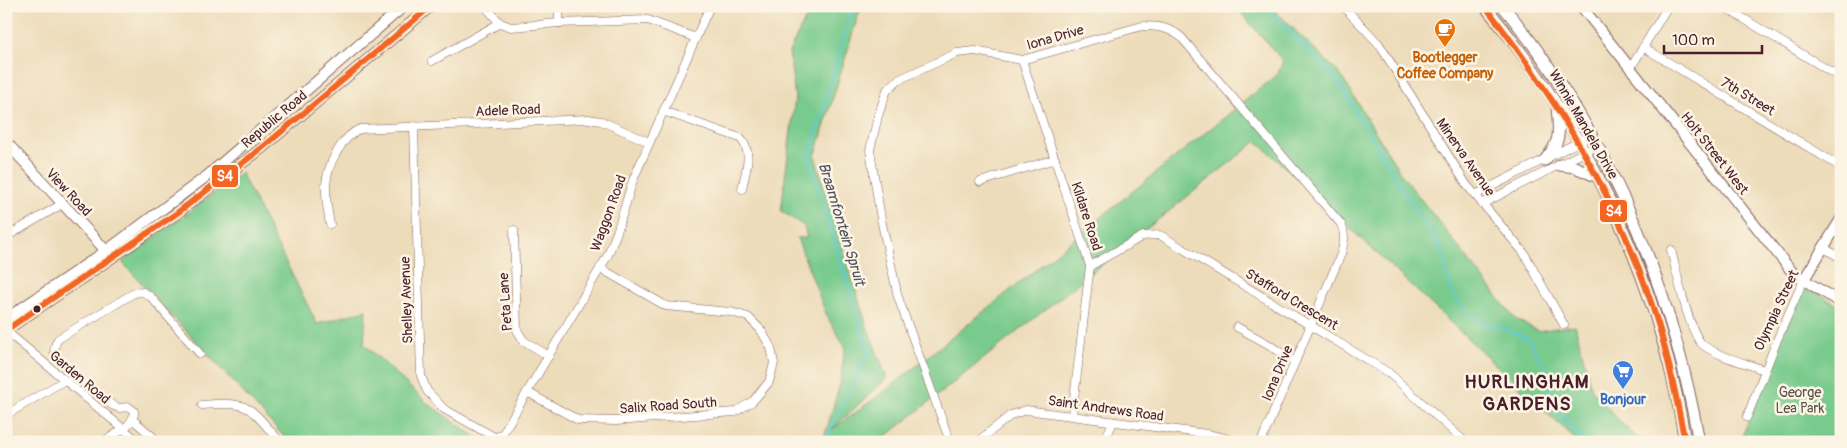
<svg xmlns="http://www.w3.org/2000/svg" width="1847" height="448" viewBox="0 0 1847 448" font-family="Pangolin,sans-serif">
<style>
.green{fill:#79cb8d;stroke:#62755c}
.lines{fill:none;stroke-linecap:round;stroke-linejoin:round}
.stream{stroke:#5ec8d9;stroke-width:2}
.street-casing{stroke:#83615d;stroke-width:9}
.secondary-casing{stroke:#83615d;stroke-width:12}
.primary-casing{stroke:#83615d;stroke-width:13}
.street{stroke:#fff;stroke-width:8}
.secondary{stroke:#fff;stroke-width:10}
.primary{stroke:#fff;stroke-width:11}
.bus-1-casing{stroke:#fcf5e5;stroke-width:10}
.bus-1{stroke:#f26522;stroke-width:6}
.bus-dot{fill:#4a1f2b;stroke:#fcf5e5;stroke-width:2}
.labels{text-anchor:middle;stroke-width:5;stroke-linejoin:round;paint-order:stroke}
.street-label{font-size:14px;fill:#4a1f2b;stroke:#fcf5e5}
.food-label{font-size:14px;font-weight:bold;fill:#c56008;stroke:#fcf5e5}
.park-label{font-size:14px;fill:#585348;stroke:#fcf5e5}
.shop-label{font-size:14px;font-weight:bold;fill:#366cbe;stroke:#fcf5e5}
.water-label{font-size:15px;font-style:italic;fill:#50525f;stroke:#fcf5e5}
.district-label{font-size:19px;font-weight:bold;letter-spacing:1px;fill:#4a1f2b;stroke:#fcf5e5}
.line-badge{stroke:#fcf5e5;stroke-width:2}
.badge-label{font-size:14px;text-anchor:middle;font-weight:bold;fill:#fff}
</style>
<rect width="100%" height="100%" fill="#fcf5e5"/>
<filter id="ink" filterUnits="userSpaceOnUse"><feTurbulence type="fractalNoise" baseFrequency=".02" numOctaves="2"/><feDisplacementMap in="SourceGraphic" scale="10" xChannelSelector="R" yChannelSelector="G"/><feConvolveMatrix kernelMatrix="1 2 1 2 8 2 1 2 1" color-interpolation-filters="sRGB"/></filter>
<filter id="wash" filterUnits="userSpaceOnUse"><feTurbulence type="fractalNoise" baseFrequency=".0096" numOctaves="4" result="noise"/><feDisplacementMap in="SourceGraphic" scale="20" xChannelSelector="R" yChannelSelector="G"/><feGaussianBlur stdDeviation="1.12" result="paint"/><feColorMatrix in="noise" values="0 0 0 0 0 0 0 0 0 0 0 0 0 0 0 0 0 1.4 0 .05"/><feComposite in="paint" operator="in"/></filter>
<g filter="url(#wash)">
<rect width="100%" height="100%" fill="#eddcba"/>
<!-- green -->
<g class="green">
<path d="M812,6H861L815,157L867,327L887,378L830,431L889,388L1277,75L1283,61L1235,6H1270L1340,74L1401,174L1515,319L1538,331L1575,325L1592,390L1622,424L1642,442H1578L1257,141L879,442H816L825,435L840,384L845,347L827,316L797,238H807L804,226L781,211L795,98L789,52Z"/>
<path d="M241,173L317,324L366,310L364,344L427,403L483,442H289L122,262Z"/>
<path d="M1802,284L1841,307V442H1740Z"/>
</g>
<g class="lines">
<!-- stream -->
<g class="stream">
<path d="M1264,6L1336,78L1410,202L1440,246L1452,293L1466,312L1479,321L1506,329L1528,339L1544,367L1553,406L1581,437L1583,442"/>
<path d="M824,442L869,353L809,158L853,6"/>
</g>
</g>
</g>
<g filter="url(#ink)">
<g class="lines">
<!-- street casing -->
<g class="street-casing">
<g id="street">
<path d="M485,6L500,23L511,27L559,23L648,20L696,38"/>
<path d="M559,6V23"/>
<path d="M1343,6L1379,44L1466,184L1524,253L1564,325"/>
<path d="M1723,6L1841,78"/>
<path d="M1643,47L1841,167"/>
<path d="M1022,60L1090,266L1072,415"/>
<path d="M432,61L500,23"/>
<path d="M1630,69L1668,6"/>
<path d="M663,111L740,138C754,152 745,172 742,189"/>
<path d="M414,126L421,376L427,391L444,409L496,438L503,433L608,255L617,232L633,180L710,6"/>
<path d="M980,182L1055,159"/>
<path d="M1475,195L1592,135"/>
<path d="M1482,204L1598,145"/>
<path d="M330,224C324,193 322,171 342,144C347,138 352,132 360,129L588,119L601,121L649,142"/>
<path d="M514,230L517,330L524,341L549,356"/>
<path d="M6,237L62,204"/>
<path d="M1824,248L1841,258"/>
<path d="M1671,250C1676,269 1689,334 1703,345C1719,357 1746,363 1764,370"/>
<path d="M1090,266L1143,236L1160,235L1389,373L1465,442"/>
<path d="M1237,327L1268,344L1295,362"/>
<path d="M6,331L139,442"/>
<path d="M527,392L578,420L616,421L735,412L753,401L769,382L774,363L771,348L761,330L748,317L731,312L666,306L600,268"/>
<path d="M202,405C252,401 248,406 280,442"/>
<path d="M6,415L65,380"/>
<path d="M1747,417L1777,340L1803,281"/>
<path d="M132,419L159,442"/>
<path d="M103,442C113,435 136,425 134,411L129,407L119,408L112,405C99,395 61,367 55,354C53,349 55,344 58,339L134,293L143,292L151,297L200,354"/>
<path d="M950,442L898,297L881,219L870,150L878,116L887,90L898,80L957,53L975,51L1022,60L1142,26C1156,26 1169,27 1181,37L1341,224C1346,235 1344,243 1341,254L1261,442"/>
<path d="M977,442L1011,415L1026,410L1207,434L1241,442"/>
<path d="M1104,442L1113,422"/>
</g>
</g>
<!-- secondary casing -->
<g class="secondary-casing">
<g id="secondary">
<path d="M1581,6L1793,273L1841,303"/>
<path d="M6,142L109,254"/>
<path d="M1803,281L1841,219"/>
<path d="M6,319L106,251L207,176L404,6"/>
<path d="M6,330L177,213L262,148L431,6"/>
</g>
</g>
<!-- primary casing -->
<g class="primary-casing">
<g id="primary">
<path d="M1485,6C1588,131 1660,281 1685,442"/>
<path d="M1503,6C1608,134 1670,279 1699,442"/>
<path d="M1545,160C1562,140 1559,132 1557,107"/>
<path d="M1560,165L1575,167L1598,177"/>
</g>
</g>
<!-- street -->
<use href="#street" class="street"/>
<!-- secondary -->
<use href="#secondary" class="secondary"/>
<!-- primary -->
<use href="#primary" class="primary"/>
<!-- bus-1 casing -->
<g class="bus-1-casing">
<g id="bus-1">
<path d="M1485,6C1560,103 1622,206 1658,324C1670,362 1677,402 1685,442"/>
<path d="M6,330L177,213L262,148L431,6"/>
</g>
</g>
<!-- bus-1 -->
<use href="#bus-1" class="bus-1"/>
</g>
</g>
<!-- icons -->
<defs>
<g id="cafe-pin" transform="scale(1.125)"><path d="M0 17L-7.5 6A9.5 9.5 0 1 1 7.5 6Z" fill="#e8710a" stroke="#fcf5e5"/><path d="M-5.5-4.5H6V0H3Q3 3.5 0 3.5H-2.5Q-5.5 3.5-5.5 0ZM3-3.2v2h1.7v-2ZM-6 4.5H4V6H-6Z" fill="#fff"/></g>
<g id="supermarket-pin" transform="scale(1.125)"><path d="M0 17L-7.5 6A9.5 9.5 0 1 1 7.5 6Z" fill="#3f7fe0" stroke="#fcf5e5"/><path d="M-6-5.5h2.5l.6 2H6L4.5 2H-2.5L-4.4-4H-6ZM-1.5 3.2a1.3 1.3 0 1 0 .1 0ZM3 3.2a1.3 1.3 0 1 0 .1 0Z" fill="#fff"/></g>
</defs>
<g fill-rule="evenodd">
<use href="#cafe-pin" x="1445" y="29"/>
<use href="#supermarket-pin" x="1623" y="371"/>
</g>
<!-- markers -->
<circle class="bus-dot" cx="37" cy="309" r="4.5"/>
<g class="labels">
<!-- street labels -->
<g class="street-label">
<text transform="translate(1055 37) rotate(-16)" y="5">Iona Drive</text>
<text transform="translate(1748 96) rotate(31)" y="5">7th Street</text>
<text transform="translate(508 110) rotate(-2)" y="5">Adele Road</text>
<text transform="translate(274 119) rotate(-40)" y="5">Republic Road</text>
<text transform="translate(1584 124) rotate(60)" y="5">Winnie Mandela Drive</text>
<text transform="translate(1715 153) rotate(52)" y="5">Holt Street West</text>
<text transform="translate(1466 157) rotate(55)" y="5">Minerva Avenue</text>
<text transform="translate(69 192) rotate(47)" y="5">View Road</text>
<text transform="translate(608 213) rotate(-70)" y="5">Waggon Road</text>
<text transform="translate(1087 216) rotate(72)" y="5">Kildare Road</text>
<text transform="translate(1292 299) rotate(31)" y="5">Stafford Crescent</text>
<text transform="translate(406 300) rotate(-92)" y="5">Shelley Avenue</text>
<text transform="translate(505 302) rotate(-94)" y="5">Peta Lane</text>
<text transform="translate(1776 310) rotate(-65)" y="5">Olympia Street</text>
<text transform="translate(1277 373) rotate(-67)" y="5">Iona Drive</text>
<text transform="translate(80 377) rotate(40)" y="5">Garden Road</text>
<text transform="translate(668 405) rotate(-4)" y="5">Salix Road South</text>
<text transform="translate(1106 408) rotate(8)" y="5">Saint Andrews Road</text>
</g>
<!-- food labels -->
<g class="food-label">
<text x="1445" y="62">Bootlegger<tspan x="1445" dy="16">Coffee Company</tspan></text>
</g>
<!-- park labels -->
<g class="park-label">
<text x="1800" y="397">George<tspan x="1800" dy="16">Lea Park</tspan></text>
</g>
<!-- shop labels -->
<g class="shop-label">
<text x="1623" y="404">Bonjour</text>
</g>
<!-- water labels -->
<g class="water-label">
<text transform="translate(842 224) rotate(73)" y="5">Braamfontein Spruit</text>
</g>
<!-- district labels -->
<g class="district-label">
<text x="1527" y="388">HURLINGHAM<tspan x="1527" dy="22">GARDENS</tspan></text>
</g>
</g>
<g class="line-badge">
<rect x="211" y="164" width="28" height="24" rx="5" fill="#f26522"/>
<rect x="1599" y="199" width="29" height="24" rx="5" fill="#f26522"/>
</g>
<g class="badge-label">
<text x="225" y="181">S4</text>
<text x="1614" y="216">S4</text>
</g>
<!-- margin -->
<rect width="1847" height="448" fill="none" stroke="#fcf5e5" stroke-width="25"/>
<!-- scale -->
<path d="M1664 45v8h98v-8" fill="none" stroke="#4a1f2b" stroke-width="2.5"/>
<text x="1672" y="45" font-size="15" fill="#4a1f2b" stroke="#fcf5e5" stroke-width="4" paint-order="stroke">100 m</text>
</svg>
